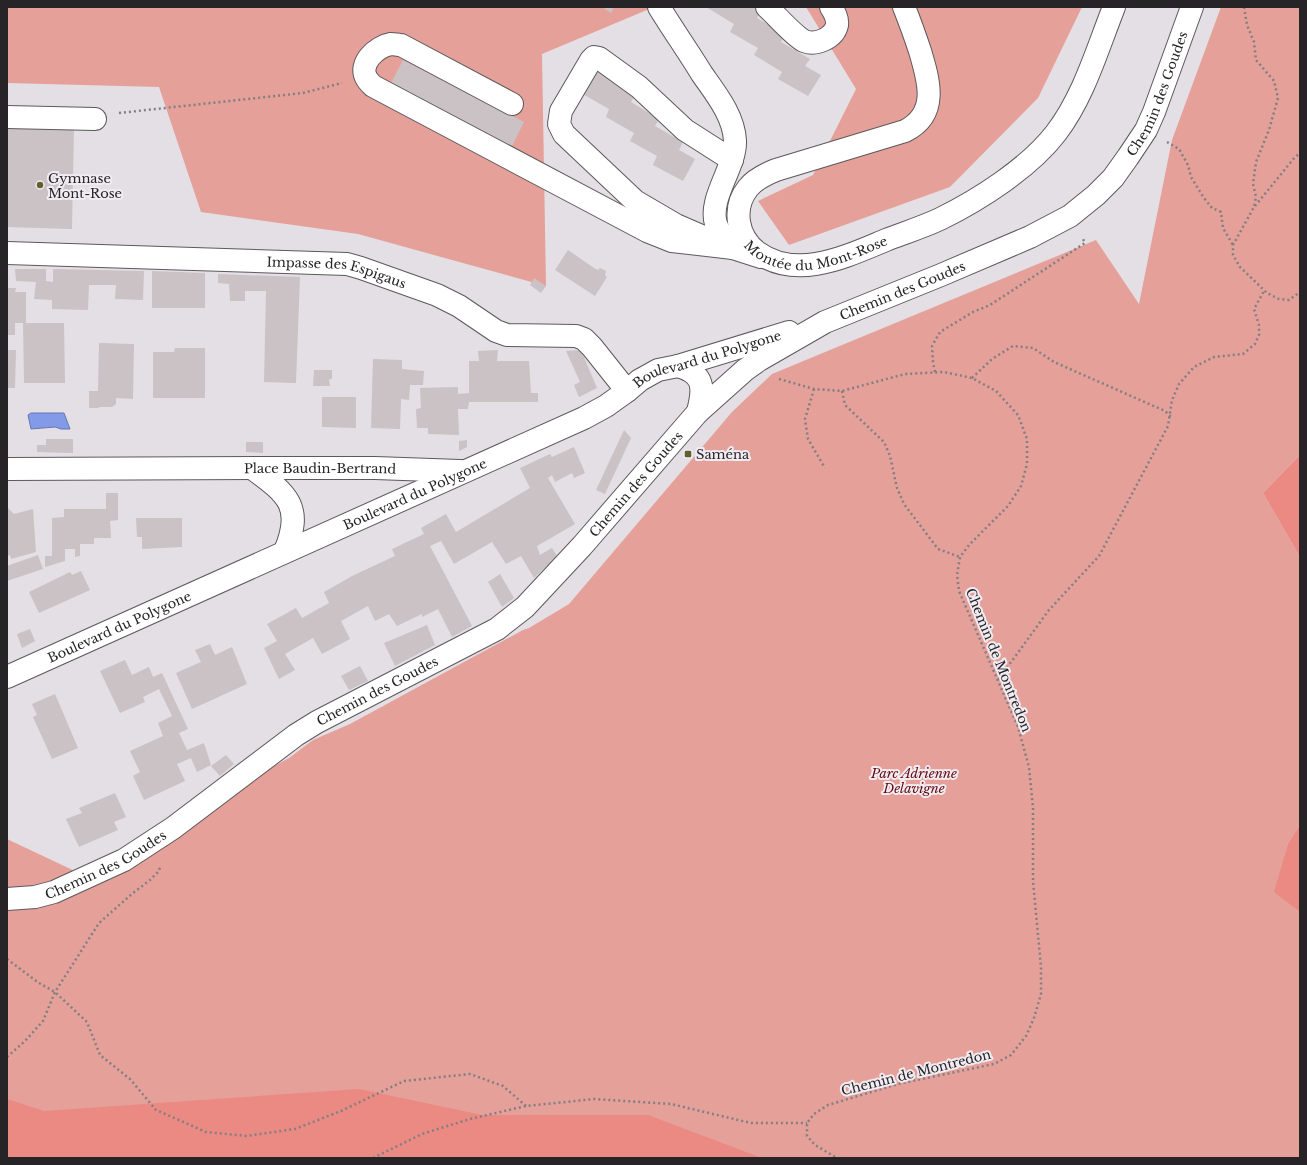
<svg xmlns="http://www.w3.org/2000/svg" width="1307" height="1165" viewBox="0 0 1307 1165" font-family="'Libre Baskerville',serif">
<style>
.green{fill:#e5a099}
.forest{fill:#ea8a82}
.water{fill:#839ae9;stroke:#6777ae}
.building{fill:#cac2c4}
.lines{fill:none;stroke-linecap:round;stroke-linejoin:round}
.minor-casing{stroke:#5d585c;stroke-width:24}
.path{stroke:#827f82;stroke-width:2.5;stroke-dasharray:2 3;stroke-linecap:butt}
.minor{stroke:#fff;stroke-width:22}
.poi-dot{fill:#5e612e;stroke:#f1ecf1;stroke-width:1.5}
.labels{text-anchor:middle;stroke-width:4;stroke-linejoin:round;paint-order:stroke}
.street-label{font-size:13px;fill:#262426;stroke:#f1ecf1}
.poi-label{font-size:13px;fill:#262426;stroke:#f1ecf1;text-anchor:start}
.park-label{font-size:13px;font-style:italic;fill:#60080d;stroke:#f1ecf1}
</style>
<rect width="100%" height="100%" fill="#e4dfe4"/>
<!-- green -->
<g class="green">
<path d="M7,7H654L542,54L546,286L358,234L201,212L159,87L7,83Z"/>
<path d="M806,7H1082L1038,98L950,187L789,245L758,201L813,175L856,89Z"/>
<path d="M1221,7H1300V455L1263,493L1300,557V825L1288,843L1275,891L1300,912V1158H7V839L79,873L289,758L313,740L350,724L523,630L529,628L569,604L732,412L772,374L1096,240L1139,304L1172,140Z"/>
</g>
<!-- forest -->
<g class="forest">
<path d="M1300,455V557L1263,493Z"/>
<path d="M1300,825V912L1274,892L1288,843Z"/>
<path d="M359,1089L482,1115H648L762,1158H7V1099L44,1111Z"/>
</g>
<!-- water -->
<path class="water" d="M31,413H64L70,429H61L55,427L31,429L28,415Z"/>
<!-- building -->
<g class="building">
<path d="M602,7H614L611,13Z"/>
<path d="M706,7H755L761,10L757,18L785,34L781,42L810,59L805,66L821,75L808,96L778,79L782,72L754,55L758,48L730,32L734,24Z"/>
<path d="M403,60L524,122L512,146L390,85Z"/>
<path d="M598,63L635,95L631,102L659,119L655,126L683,142L679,150L695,159L683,181L653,165L657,156L630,141L634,133L606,117L609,109L581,93Z"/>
<path d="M7,123L74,126L72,229L7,227Z"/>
<path d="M568,250L594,268L598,270L600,268L606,271L605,275L607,277L595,296L555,270Z"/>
<path d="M15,269H46V281L53,282V269L144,271L143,300L115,299L116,285H89L88,310L52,309V300L34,299L36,282L16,281Z"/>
<path d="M152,271L205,273V308H152Z"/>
<path d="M218,274L300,277L296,383L264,382L266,291H245V301H230L229,284L218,283Z"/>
<path d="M534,278L546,286L541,293L530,285Z"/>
<path d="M7,288H16L15,292H26V323H64L65,383H24L23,323H15V335H7Z"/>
<path d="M99,343L134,344L133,399L116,398V404L112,407H99V398V408H89V391H98Z"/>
<path d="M175,348H205V398H153V352H174Z"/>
<path d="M7,350H16L15,388H7Z"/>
<path d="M498,350L497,361H529L531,393H538V402H469L468,409H458L459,435L428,434V428H417L416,409L421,408L420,388L458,387V394L469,393V361H479L478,351Z"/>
<path d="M581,350L597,388L579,397L574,385L580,382L566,351Z"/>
<path d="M373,359L402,360V369L424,371L423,385H410L409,400L401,399L400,429L371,428Z"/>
<path d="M314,370H332V379H329L330,386H313Z"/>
<path d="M322,397H356V428L322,427Z"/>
<path d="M624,430L631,438L605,494L596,490Z"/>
<path d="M46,439H73V453L37,452V445H46Z"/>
<path d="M467,440V447L459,451V441Z"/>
<path d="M246,442H263V453L246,452Z"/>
<path d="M574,447L585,473L574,478L572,473L555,482L552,475L548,478L575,524L537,546L540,555L552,548L557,556L534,578L521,556L506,564L492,542L454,564L441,541L430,546L472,626L452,637L438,609L422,617V614L397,626L389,614L375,621L368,606L341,621L350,639L322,654L313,638L285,654L295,670L279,679L264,648L277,641L267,624L296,608L302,618L329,603L324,592L354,575L395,556L392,549L424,534L421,528L446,514L456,532L530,488L520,468L550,454L552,457Z"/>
<path d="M106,493H118V520L110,521L111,538H94V544H80V556L75,557V549H65V561L45,567V556H52V518L64,517V509H106Z"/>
<path d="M7,507L14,514L33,509L36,552L11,559L10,555L7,556Z"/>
<path d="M136,518H182V547L142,549V537H137Z"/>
<path d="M38,555L43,569L7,581V566Z"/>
<path d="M81,571L90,590L39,613L29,592L70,572L72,575Z"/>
<path d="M500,574L514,598L502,607L488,582Z"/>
<path d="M427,625L435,645L395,666L384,643Z"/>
<path d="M30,629L35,641L22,648L17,634Z"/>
<path d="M210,644L215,655L232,647L247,684L192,709L176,673L201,662L195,650Z"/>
<path d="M125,660L132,675L149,667L153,677L162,673L188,729L179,733L187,750L204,743L211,765L197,772L191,758L177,764L185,781L144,800L133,776L140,772L130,751L163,736L158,723L172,716L159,689L143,697L145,702L120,713L100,671Z"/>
<path d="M360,666L368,681L349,690L341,676Z"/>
<path d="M55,694L78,748L52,759L33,717L37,715L32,704Z"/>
<path d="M226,755L234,764L220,776L211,766Z"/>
<path d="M115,793L126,817L114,822L118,830L79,847L66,819L82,813L79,808Z"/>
</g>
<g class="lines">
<!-- minor casing -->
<g class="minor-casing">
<g id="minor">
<path d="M659,7C673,30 688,51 702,74C716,94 734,116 735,141C736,167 708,198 716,224C719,233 727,241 733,248"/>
<path d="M767,7C777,16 793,35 804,41C816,46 834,38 837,25C838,18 834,12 831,7"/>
<path id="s1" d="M904,7C910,22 915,36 920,51C929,81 939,114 905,131L776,170C766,174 755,179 748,188C732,208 737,237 757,252C797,281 847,256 886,240C904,233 923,227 940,219C979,200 1029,168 1056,133C1084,96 1097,50 1114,7"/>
<path d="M512,104L401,45C398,45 394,44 391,44C377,46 357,64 367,79C368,81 371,84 373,86L647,231L672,241L733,248L761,257"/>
<path d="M7,117L95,119"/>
<path d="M706,238L676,225L635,201L564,134L559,124L561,111L591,60L594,57L599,58L639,87L685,130L732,160"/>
<path id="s2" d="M7,253L347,264L361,268L437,295L459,306L496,331L507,335L576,336L584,339L592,347L627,391"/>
<path d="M678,366C705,374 704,388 698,412"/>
<path d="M252,468C287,494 304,506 285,551"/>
<path id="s3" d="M7,469L288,468H375L460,471"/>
<path id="s4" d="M7,677L584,418L606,406L627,391L640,380L658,370L678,366L789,332"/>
<path id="s5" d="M7,899L35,897L54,892L124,860L173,828L296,735L317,722L497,629L525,607L582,546L698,412L745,370L759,360L825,322L941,275L1030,237L1070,216L1096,195L1113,178L1128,157L1146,130L1154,112L1192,7"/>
</g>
</g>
<!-- path -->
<g class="path">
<path d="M1244,7L1247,25L1254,42L1256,60L1274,81L1278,98L1269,130L1256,162L1253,184L1256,197L1254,207L1233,245V255L1240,267L1267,293L1279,299L1289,300L1300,292"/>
<path d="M119,113L303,93L342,83"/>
<path d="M1167,142L1179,149L1188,165L1191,177L1204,198L1212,208L1221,212L1223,228L1233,245"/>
<path d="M1255,206L1295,157L1300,153"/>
<path d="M935,372L933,362L932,346L940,332L973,312L990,305L1085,243L1082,237"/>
<path d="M972,378L992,359L1013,346L1033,348L1054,362L1165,411L1171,417"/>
<path d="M779,379L814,389L842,391L905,374L944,372L972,378L996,391L1018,415L1027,439V464L1021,486L1008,506L969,545L960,557L957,575L959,591L1018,727L1029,767L1033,808V881L1041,967V994L1034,1018L1026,1036L1011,1055L994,1064L898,1084L828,1105L814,1114L807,1123V1136L815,1145L837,1158"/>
<path d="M814,389L805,419L808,439L825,468"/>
<path d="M842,391L845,405L884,442L890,456L897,488L904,504L938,549L960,557"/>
<path d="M998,680L1049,610L1099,556L1168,426L1172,400L1179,384L1194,367L1214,357L1243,354L1255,344L1259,335V325L1254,309L1264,291"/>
<path d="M7,959L39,983L55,992L87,1022L100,1055L130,1079L156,1110L206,1132L246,1136L295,1129L341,1111L404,1081L470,1074L503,1086L526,1106"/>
<path d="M7,1057L25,1041L43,1021L55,992L99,923L133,893L150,880L159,871L160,867"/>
<path d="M373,1158L422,1134L470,1119L526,1106L594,1099L671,1104L751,1123H807"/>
</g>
<!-- minor -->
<use href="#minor" class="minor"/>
</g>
<!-- markers -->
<g class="poi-dot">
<circle cx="40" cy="185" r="4"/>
<rect x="684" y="450" width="8" height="8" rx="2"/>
</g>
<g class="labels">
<!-- street labels -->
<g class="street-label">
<text dy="5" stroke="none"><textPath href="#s5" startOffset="1438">Chemin des Goudes</textPath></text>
<text dy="5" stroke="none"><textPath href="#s1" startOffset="439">Montée du Mont-Rose</textPath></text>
<text dy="5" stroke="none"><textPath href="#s2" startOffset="331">Impasse des Espigaus</textPath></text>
<text dy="5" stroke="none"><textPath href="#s5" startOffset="1101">Chemin des Goudes</textPath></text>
<text dy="5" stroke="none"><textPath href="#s4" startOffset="771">Boulevard du Polygone</textPath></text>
<text dy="5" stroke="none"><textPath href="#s3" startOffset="313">Place Baudin-Bertrand</textPath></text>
<text dy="5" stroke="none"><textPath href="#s5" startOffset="766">Chemin des Goudes</textPath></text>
<text dy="5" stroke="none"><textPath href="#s4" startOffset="447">Boulevard du Polygone</textPath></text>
<text dy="5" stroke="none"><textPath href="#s4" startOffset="123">Boulevard du Polygone</textPath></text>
<text transform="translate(999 660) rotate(68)" y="5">Chemin de Montredon</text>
<text dy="5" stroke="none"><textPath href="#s5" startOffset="430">Chemin des Goudes</textPath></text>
<text dy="5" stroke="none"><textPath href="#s5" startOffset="106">Chemin des Goudes</textPath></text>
<text transform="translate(916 1072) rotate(-14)" y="5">Chemin de Montredon</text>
</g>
<!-- poi labels -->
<g class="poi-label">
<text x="48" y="183">Gymnase<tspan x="48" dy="15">Mont-Rose</tspan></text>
<text x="696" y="459">Saména</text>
</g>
<!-- park labels -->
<g class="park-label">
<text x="914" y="778">Parc Adrienne<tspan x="914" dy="15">Delavigne</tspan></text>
</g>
</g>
<!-- border -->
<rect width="1307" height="1165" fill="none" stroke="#262426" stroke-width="16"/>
</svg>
